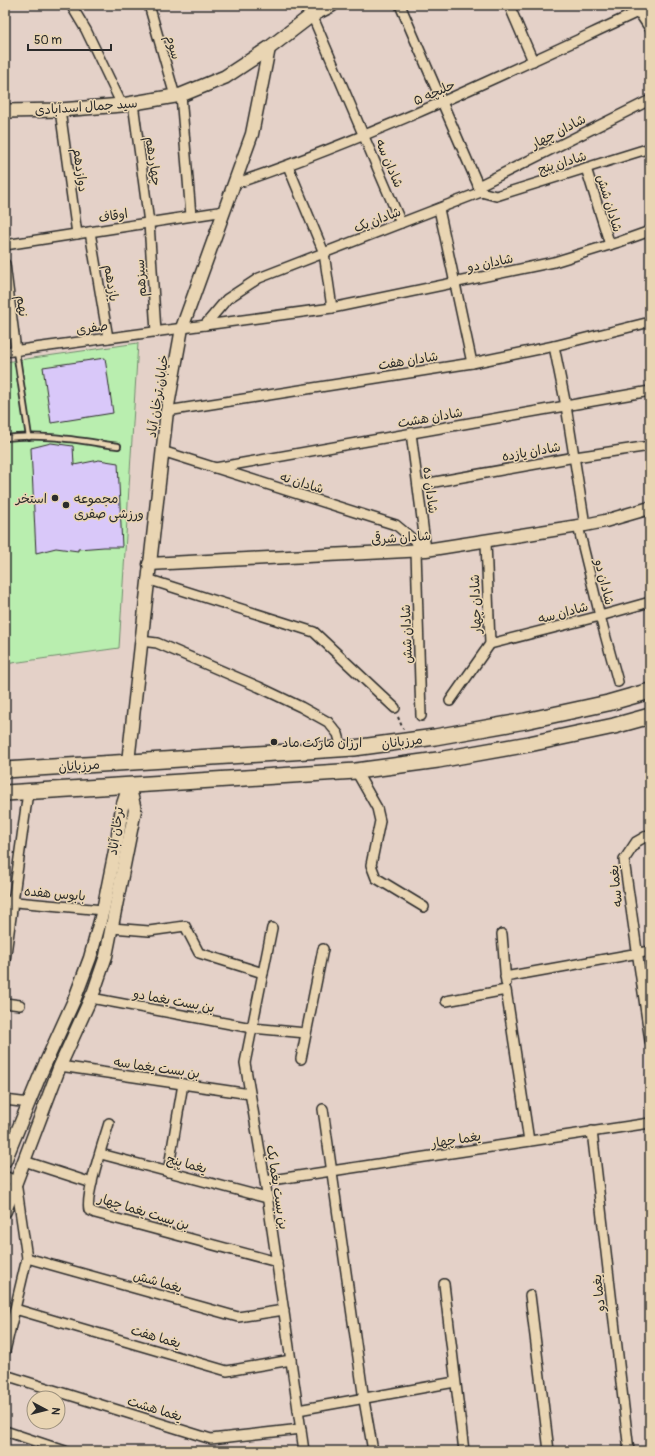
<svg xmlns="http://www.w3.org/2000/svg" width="655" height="1456" viewBox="0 0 655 1456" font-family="Pangolin,'Playpen Sans Arabic',sans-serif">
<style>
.green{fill:#b9eeaf;stroke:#728c6d}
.building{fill:#d9c8f9;stroke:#2b2b2b}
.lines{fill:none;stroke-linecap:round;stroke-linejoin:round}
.service-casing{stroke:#2b2b2b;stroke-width:8}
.minor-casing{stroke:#2b2b2b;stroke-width:12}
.tertiary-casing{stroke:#2b2b2b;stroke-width:15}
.secondary-casing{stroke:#2b2b2b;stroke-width:16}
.primary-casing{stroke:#2b2b2b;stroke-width:18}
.path{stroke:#2b2b2b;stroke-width:2;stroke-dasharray:3 3;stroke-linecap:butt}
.service{stroke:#e9d5b3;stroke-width:4.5}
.minor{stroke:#e9d5b3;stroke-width:9}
.tertiary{stroke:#e9d5b3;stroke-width:12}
.secondary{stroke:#e9d5b3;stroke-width:13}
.primary{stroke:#e9d5b3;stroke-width:15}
.poi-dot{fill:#2b2b2b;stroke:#e9d5b3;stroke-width:1.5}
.labels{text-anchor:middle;stroke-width:3;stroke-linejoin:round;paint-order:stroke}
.street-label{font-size:13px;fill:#2b2b2b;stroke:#e9d5b3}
.poi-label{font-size:13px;fill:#2b2b2b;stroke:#e9d5b3;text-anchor:start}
</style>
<rect width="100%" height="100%" fill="#e4d1c8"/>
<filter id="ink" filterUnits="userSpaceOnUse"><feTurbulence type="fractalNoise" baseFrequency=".025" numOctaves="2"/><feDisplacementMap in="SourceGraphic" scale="8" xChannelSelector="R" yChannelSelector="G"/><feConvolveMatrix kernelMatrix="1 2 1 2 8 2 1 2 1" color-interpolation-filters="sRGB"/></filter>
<g filter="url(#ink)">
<!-- green -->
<path class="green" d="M138,343L119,648L5,664V362Z"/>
<!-- building -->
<g class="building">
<path d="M105,358L113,413L51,423L43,367Z"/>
<path d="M51,443L73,446L74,465L99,460L118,463L122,547H104L78,549V551L56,548L36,553L31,448Z"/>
</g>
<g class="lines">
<!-- service casing -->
<g class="service-casing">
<g id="service">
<path d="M16,351L29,437"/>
<path d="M5,438C42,433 81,441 118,446"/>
</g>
</g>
<!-- minor casing -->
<g class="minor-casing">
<g id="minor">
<path d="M71,5L86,30L122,105"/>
<path d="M149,5L175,96"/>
<path d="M317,5L312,15L401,223"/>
<path d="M400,5L481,192"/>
<path d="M509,5L533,61"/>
<path d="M181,95L191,216"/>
<path d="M133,103L149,223L156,332"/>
<path d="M60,110L77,234"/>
<path d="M288,166L324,253L332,308"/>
<path d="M586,168L610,245"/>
<path d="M234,184C374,137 506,73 640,11"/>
<path d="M478,186L650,100"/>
<path d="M481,192L496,196L650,148"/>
<path d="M439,209L472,363"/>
<path d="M90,232L108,338"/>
<path d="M5,245L225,211"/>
<path d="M5,264L16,351"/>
<path d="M205,325L227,299L259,278L481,192"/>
<path d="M554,346L566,406L585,525"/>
<path d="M5,352L332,308L554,262L619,242L650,231"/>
<path d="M167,411L472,363L554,346L650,322"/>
<path d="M411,433L426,550"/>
<path d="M162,451L396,525L426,550"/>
<path d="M215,468L650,391"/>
<path d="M418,485L575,457L650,446"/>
<path d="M578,526L600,616L650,602"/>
<path d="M416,551L421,716"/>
<path d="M147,579L314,632L395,708"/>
<path d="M141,641L157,643L259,687L301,707L328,722L338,734L342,748"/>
<path d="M490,644L600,616L618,682"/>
<path d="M450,701L490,644L486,542"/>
<path d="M356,771L377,808L380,821L371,865L376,878L424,907"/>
<path d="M650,834L636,842L624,860L650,1041"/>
<path d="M5,901L103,910"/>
<path d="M112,928L149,931L185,926L199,953L263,973"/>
<path d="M272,928L245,1063L265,1181L304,1451"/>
<path d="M502,934L506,983"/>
<path d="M5,961L28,792"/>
<path d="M505,977L650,951"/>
<path d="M91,998L252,1028L306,1033"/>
<path d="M446,1001L506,990L529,1141"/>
<path d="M5,1003L20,1005"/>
<path d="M301,1059L323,949"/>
<path d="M60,1066L250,1094"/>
<path d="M5,1100L29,1103"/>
<path d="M323,1109L364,1400L373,1451"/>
<path d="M109,1123C104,1140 85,1195 89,1210L95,1213L277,1262"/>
<path d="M592,1131L629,1451"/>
<path d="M101,1154L267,1198"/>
<path d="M24,1161L92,1183"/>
<path d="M168,1172L183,1084"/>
<path d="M5,1176L16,1182L27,1258L5,1351"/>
<path d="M265,1181L650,1123"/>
<path d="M27,1258L238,1317L284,1310"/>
<path d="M444,1284L464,1451"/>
<path d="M530,1295L549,1451"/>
<path d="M15,1309L227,1371L291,1360"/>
<path d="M5,1375L211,1439L301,1429"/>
<path d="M298,1410L455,1382"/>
<path d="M5,1431L65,1451"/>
</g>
</g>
<!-- tertiary casing -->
<g class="tertiary-casing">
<g id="tertiary">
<path d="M636,5L650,26"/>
<path d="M149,564L426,550L585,525L605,521L650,508"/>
<path d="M128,762L167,411L182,328L252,134L269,48"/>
<path d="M5,1161L41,1073L75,998L90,958L103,910L117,841L122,807L129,786"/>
<path d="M5,1211L60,1066L94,991L106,956L135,810L129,785"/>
</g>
</g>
<!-- secondary casing -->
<g class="secondary-casing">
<path id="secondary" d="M5,111L60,110L122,105L181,95L225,77L269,48L312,15L332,5"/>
</g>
<!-- primary casing -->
<g class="primary-casing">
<g id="primary">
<path d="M5,770L354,748L435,737L525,721L608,703L650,691"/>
<path d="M5,793L356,771L438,760L529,744L614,726L650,716"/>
</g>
</g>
<!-- path -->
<path class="path" d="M398,717L403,729"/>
<!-- service -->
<use href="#service" class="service"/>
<!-- minor -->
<use href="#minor" class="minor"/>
<!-- tertiary -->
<use href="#tertiary" class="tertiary"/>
<!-- secondary -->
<use href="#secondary" class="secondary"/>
<!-- primary -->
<use href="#primary" class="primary"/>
</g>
</g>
<!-- markers -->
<g class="poi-dot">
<circle cx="55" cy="498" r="4"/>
<circle cx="66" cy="505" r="4"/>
<circle cx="274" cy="742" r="4"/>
</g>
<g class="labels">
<!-- street labels -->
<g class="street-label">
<text transform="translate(174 47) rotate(74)" y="5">سوم</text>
<text transform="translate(434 92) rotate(-24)" y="5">حلبچه ۵</text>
<text transform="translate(86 106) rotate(-4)" y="5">سید جمال اسدآبادی</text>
<text transform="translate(558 131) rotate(-27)" y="5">شادان چهار</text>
<text transform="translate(154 161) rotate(82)" y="5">چهاردهم</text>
<text transform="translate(562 162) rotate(-17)" y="5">شادان پنج</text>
<text transform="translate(390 163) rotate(67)" y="5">شادان سه</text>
<text transform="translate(81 170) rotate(82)" y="5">دوازدهم</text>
<text transform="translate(610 203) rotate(73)" y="5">شادان شش</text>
<text transform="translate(113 215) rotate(-9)" y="5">اوقاف</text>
<text transform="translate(377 219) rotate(-21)" y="5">شادان یک</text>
<text transform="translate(490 262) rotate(-12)" y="5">شادان دو</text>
<text transform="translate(140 278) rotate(-94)" y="5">سیزهم</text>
<text transform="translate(112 283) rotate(81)" y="5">یازدهم</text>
<text transform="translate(23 306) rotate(83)" y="5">نهم</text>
<text transform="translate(92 327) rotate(-8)" y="5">صفری</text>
<text transform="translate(408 360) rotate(-9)" y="5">شادان هفت</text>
<text transform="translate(157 396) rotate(-81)" y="5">خیابان ترخان آباد</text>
<text transform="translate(430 417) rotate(-10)" y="5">شادان هشت</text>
<text transform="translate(531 451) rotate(-10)" y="5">شادان یازده</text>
<text transform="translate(302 482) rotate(17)" y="5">شادان نه</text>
<text transform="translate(431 490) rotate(83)" y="5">شادان ده</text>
<text transform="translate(401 537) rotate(-4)" y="5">شادان شرقی</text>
<text transform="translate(605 582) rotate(76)" y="5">شادان دو</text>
<text transform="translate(475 604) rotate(-92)" y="5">شادان چهار</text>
<text transform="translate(563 612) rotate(-15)" y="5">شادان سه</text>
<text transform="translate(406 634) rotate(-92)" y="5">شادان شش</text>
<text transform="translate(402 741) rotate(-7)" y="5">مرزبانان</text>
<text transform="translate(79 765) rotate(-4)" y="5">مرزبانان</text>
<text transform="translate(115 831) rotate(-82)" y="5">ترخان آباد</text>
<text transform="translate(615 886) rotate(-96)" y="5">یغما سه</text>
<text transform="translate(55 893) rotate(5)" y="5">بابوس هفده</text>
<text transform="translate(174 1000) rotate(10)" y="5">بن بست یغما دو</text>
<text transform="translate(157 1067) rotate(8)" y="5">بن بست یغما سه</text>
<text transform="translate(456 1139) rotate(-9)" y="5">یغما چهار</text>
<text transform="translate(187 1163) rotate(15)" y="5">یغما پنج</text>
<text transform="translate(278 1187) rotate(81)" y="5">بن بست یغما یک</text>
<text transform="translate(144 1211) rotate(17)" y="5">بن بست یغما چهار</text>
<text transform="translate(158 1281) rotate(16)" y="5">یغما شش</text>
<text transform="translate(598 1293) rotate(-97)" y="5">یغما دو</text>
<text transform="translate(156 1336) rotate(16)" y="5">یغما هفت</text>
<text transform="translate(155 1408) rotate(17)" y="5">یغما هشت</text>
</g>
<!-- poi labels -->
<g class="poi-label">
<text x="47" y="503" text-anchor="end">استخر</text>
<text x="74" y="503">مجموعه<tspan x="74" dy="15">ورزشی صفری</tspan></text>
<text x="282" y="747">ارزان مارکت ماد</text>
</g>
</g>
<!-- margin -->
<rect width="655" height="1456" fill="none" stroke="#e9d5b3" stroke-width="20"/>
<rect x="10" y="10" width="635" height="1436" fill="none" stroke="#2b2b2b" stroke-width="1.5" filter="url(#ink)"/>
<!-- north arrow -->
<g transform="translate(46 1410) rotate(97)"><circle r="19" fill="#e9d5b3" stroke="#9d917d"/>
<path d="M0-3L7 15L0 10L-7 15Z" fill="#2b2b2b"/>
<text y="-6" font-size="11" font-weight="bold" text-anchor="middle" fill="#2b2b2b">N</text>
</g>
<!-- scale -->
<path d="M28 44v6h83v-6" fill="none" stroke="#2b2b2b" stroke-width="2"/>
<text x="34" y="44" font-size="12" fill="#2b2b2b" stroke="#e9d5b3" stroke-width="3" paint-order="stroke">50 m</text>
</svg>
